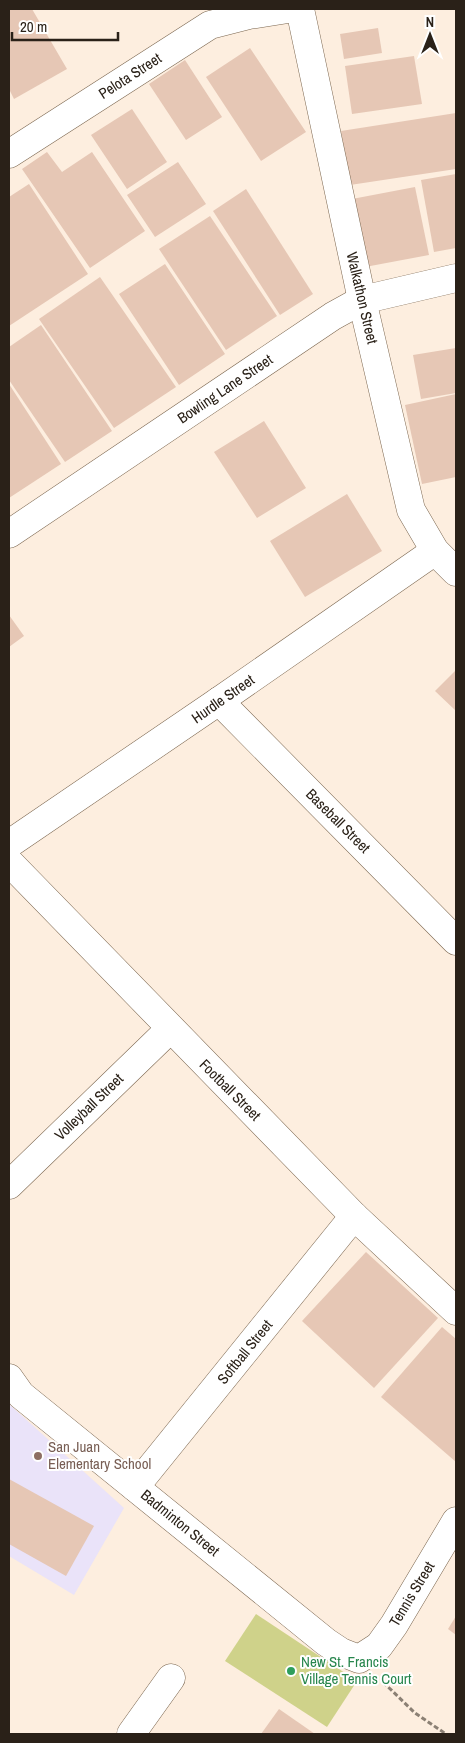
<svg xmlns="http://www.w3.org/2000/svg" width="465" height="1743" viewBox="0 0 465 1743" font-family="'Archivo Narrow',sans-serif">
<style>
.education{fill:#eae3f9}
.green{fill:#cfd28a}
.building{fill:#e6c7b5}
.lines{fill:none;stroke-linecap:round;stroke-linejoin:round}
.minor-casing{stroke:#7b664f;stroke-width:29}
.path{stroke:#8b8074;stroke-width:3;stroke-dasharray:5 2.5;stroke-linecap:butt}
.minor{stroke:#fff;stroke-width:28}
.education-dot{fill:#8d6e63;stroke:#fff;stroke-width:2}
.leisure-dot{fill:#2e9e5b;stroke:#fff;stroke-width:2}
.labels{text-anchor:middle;stroke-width:4;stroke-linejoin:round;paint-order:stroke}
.street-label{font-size:15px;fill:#2a2118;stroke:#fff}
.education-label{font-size:15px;fill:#785e54;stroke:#fff;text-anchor:start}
.leisure-label{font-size:15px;fill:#27864d;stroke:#fff;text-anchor:start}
</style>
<rect width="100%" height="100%" fill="#fdeedf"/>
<!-- education -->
<path class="education" d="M9,1404L124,1508L74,1595L9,1556Z"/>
<!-- green -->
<path class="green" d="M256,1614L357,1681L327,1727L225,1661Z"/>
<!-- building -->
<g class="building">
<path d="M9,9H32L67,69L14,99L9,89Z"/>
<path d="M378,28L382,53L344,59L340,34Z"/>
<path d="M250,48L306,132L261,161L206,77Z"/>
<path d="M414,56L422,104L352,114L345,66Z"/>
<path d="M185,60L222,117L186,140L149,84Z"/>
<path d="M132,109L167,162L127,189L91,135Z"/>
<path d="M456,113V169L350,185L341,131Z"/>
<path d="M47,152L62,172L92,152L145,231L90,268L22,169Z"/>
<path d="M178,162L206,204L155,237L127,195Z"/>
<path d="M456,174V248L434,252L421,180Z"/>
<path d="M29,184L88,274L9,326V197Z"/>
<path d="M415,187L429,255L365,267L352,199Z"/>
<path d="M246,189L313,294L280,315L213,211Z"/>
<path d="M210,216L277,316L226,350L159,249Z"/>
<path d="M165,264L225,354L179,385L119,294Z"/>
<path d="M100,277L176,387L114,428L39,319Z"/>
<path d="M41,325L112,431L65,462L9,380V347Z"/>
<path d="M456,348V393L421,399L413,355Z"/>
<path d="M9,384L61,464L9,498Z"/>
<path d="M456,394V477L422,484L405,405Z"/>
<path d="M264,421L306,488L257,518L214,452Z"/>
<path d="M347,494L382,551L305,597L270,541Z"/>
<path d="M9,615L24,636L9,647Z"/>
<path d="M456,670V711L435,691Z"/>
<path d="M366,1252L438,1318L374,1388L302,1321Z"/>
<path d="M442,1327L456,1339V1462L381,1397Z"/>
<path d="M9,1479L94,1526L66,1576L9,1544Z"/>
<path d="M456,1616V1635L448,1629Z"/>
<path d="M279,1709L315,1734H261Z"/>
</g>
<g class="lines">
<!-- minor casing -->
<g class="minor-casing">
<g id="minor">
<path d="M300,9L362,300L411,510L435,551L456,572"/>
<path d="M9,154L210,25L249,15L288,9"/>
<path d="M9,534L333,316L362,300L456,278"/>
<path d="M219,701L456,941"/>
<path d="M9,844L219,701L435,551"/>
<path d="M9,862L354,1216L456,1311"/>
<path d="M9,1185L170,1029"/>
<path d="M9,1378L21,1395L326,1642L341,1652L359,1659L379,1646L394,1625L456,1521"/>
<path d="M135,1487L354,1216"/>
<path d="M131,1734L171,1678"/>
</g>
</g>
<!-- path -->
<path class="path" d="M383,1682L415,1713L446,1734"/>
<!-- minor -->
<use href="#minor" class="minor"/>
</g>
<!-- markers -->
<circle class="education-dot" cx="38" cy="1456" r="5"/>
<circle class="leisure-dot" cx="291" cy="1671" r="5"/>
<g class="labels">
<!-- street labels -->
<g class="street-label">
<text transform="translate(130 76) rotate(-33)" y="5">Pelota Street</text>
<text transform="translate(362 298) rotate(77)" y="5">Walkathon Street</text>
<text transform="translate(225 389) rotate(-34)" y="5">Bowling Lane Street</text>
<text transform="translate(223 699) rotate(-35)" y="5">Hurdle Street</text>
<text transform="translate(338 821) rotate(45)" y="5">Baseball Street</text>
<text transform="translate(230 1090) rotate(45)" y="5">Football Street</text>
<text transform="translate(89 1107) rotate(-44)" y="5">Volleyball Street</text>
<text transform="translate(245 1352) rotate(-51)" y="5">Softball Street</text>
<text transform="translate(180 1523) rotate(39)" y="5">Badminton Street</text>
<text transform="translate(412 1594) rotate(-59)" y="5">Tennis Street</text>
</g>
<!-- education labels -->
<g class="education-label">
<text x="48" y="1452">San Juan<tspan x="48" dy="17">Elementary School</tspan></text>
</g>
<!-- leisure labels -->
<g class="leisure-label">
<text x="301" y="1667">New St. Francis<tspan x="301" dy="17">Village Tennis Court</tspan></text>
</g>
</g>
<!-- border -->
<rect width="465" height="1743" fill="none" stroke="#2a2118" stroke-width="20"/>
<!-- north arrow -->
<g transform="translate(430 35)" stroke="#ffffff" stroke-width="4" paint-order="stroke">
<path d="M0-4L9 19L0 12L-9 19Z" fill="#2a2118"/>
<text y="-8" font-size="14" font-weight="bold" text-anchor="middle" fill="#2a2118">N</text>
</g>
<!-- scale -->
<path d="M12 32v8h106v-8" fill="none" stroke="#2a2118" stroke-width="2.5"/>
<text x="20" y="32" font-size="15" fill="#2a2118" stroke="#ffffff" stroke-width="4" paint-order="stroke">20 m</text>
</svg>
